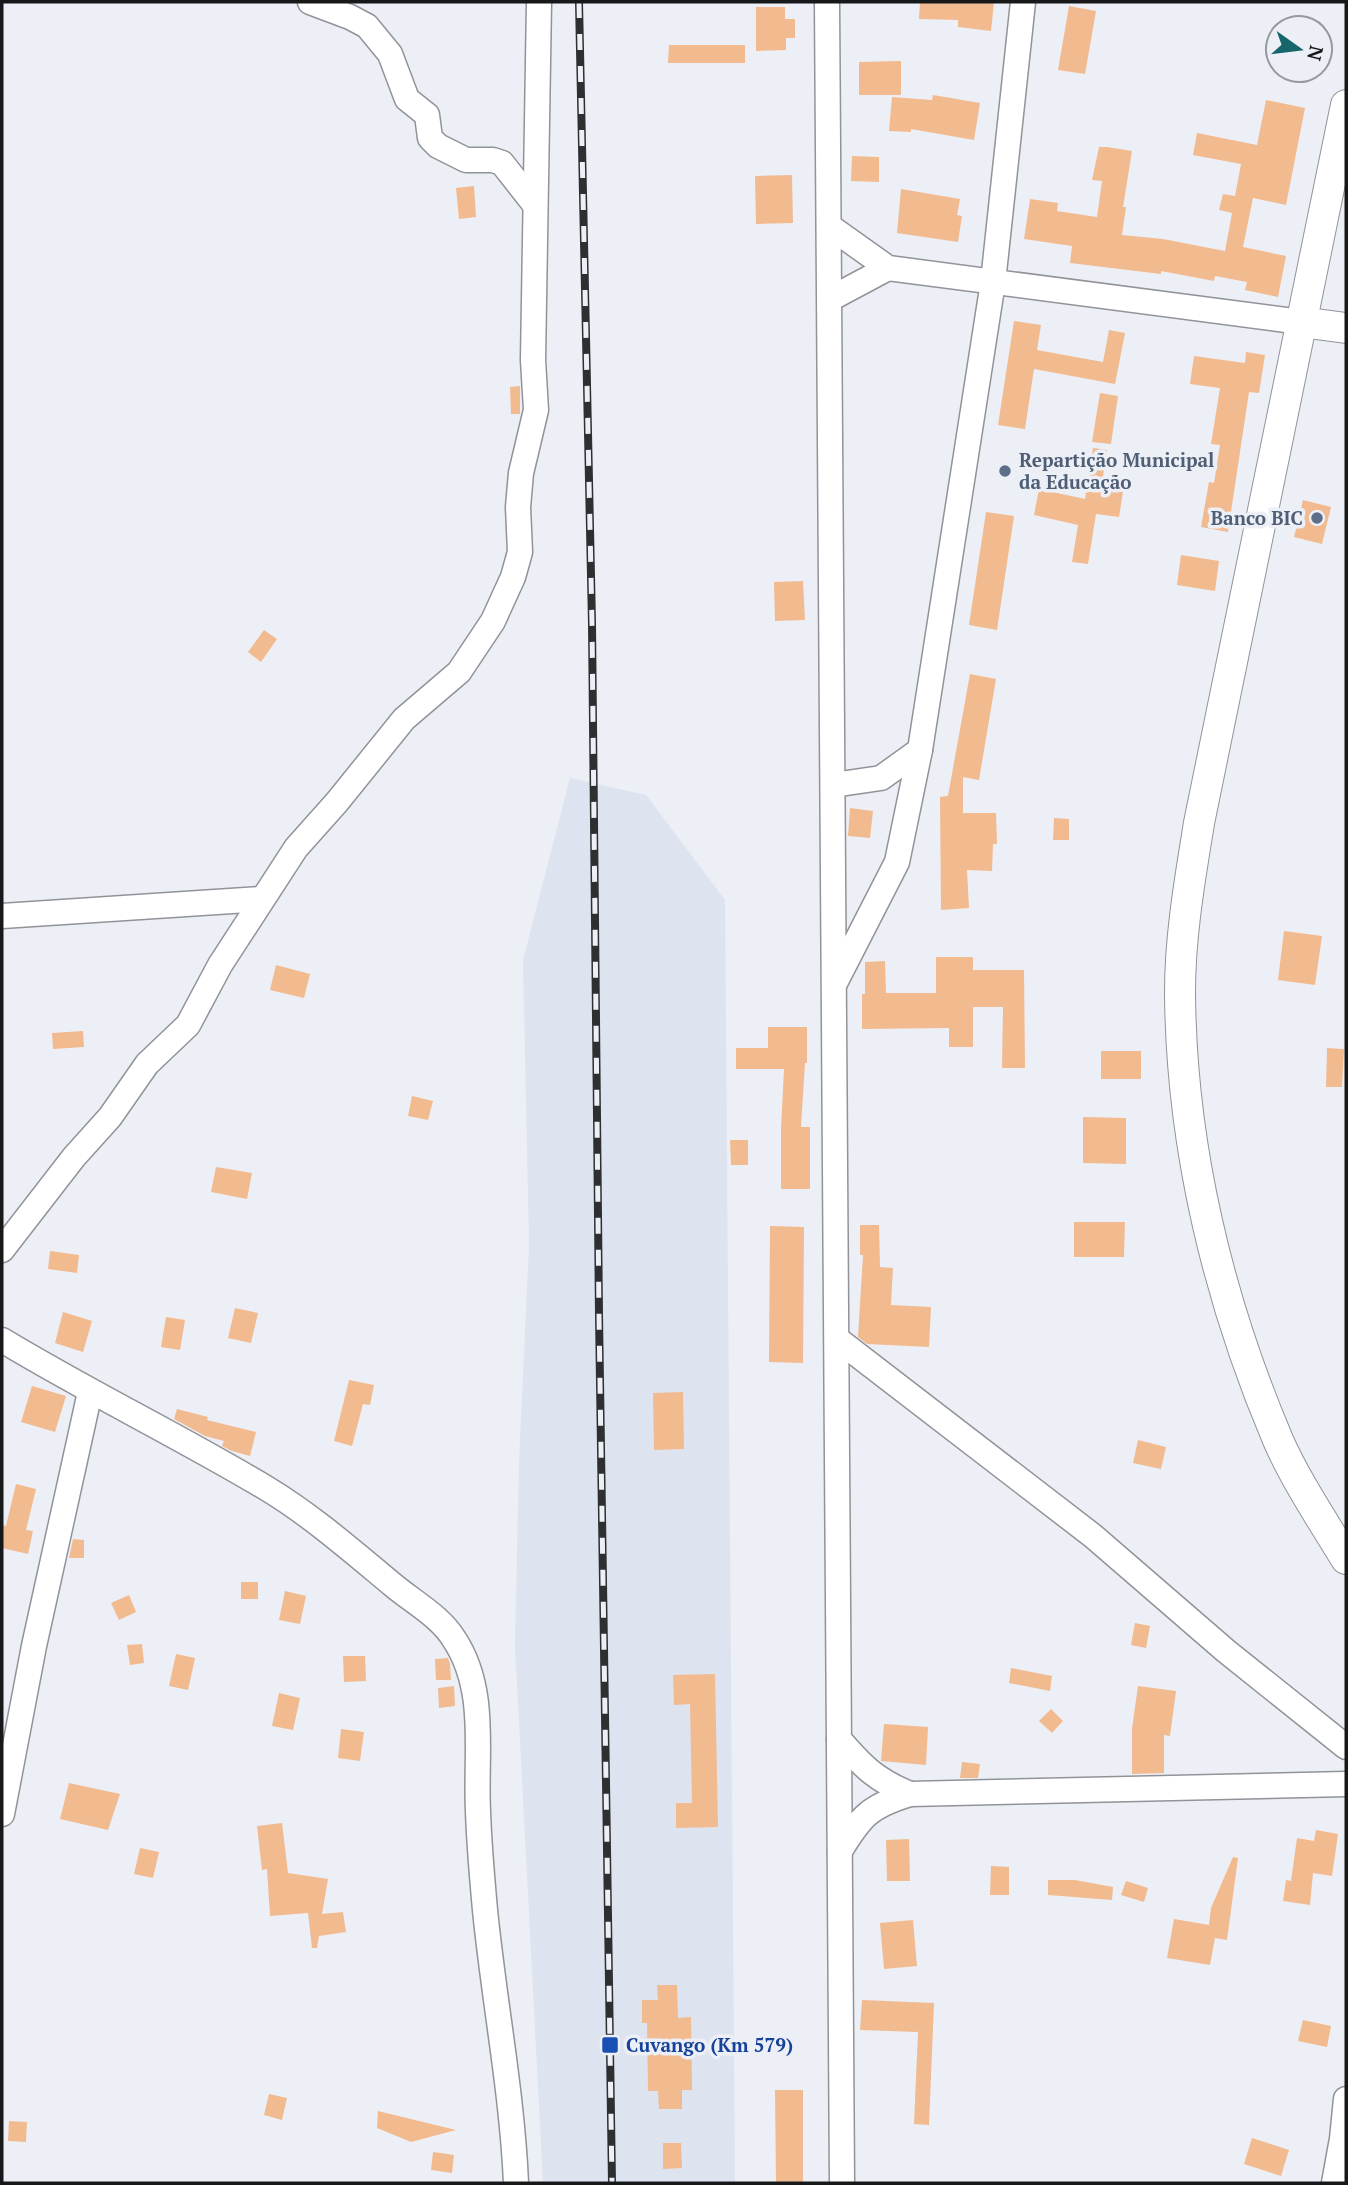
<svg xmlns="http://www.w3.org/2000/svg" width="1348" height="2185" viewBox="0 0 1348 2185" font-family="'PT Serif',serif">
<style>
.built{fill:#dee3f0}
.building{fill:#f2ba8f}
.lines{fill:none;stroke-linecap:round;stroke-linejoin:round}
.minor-casing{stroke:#919399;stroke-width:27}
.major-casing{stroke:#919399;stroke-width:32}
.minor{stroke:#fff;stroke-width:24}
.major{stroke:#fff;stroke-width:30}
.rail-casing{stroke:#2e2f31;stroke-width:8}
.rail{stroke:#edeff6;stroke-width:5;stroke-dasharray:16;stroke-linecap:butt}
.service-dot{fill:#5c6f8a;stroke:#edeff6;stroke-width:2.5}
.transit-dot{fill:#1a4fb4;stroke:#edeff6;stroke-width:2.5}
.labels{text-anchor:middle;stroke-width:7;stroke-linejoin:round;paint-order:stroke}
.service-label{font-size:19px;font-weight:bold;fill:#4e5e75;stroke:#edeff6;text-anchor:start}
.transit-label{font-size:19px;font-weight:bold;fill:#164399;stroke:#edeff6;text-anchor:start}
</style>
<rect width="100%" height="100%" fill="#edeff6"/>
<!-- built -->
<path class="built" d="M570,778L646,795L725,900L735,2183H543L515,1645L519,1462L529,1244L523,960Z"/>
<!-- building -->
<g class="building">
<path d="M920,2H994L991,31L958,27V20L919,19Z"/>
<path d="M1069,6L1096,11L1085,74L1058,70Z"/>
<path d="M756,7H785V19H795V38H786V50L756,51Z"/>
<path d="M669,45H745V63H668Z"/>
<path d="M901,61V95H859V62Z"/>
<path d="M933,95L980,103L974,140L911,129V132L889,131L892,97L932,100Z"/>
<path d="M1266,100L1305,108L1286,205L1253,198L1243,247L1286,256L1278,297L1245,290L1247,282L1215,276L1214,281L1161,271V274L1070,263L1072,246L1024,239L1030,199L1058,203L1057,211L1097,217L1102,181L1092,180L1099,147H1107L1132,151L1123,207H1126L1122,235L1163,239L1225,251L1232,213L1219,210L1223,194L1235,196L1241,164L1193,155L1197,133L1257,145Z"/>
<path d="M852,156L879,157V182L851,181Z"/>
<path d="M792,175L793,223L756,224L755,176Z"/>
<path d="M474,186L476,217L459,219L456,188Z"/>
<path d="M901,189L960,199L957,215L962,216L958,242L897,233Z"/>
<path d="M1014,321L1041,325L1037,350L1103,362L1109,330L1125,333L1115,384L1034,369L1025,429L998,425Z"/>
<path d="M1246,352L1265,355L1259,393L1249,392L1228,532L1201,527L1209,482L1214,483L1220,445L1211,444L1220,388L1190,384L1194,356L1245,363Z"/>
<path d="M520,386V414H511L510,387Z"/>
<path d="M1100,393L1118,396L1111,444L1092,442Z"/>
<path d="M1093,448L1107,450L1101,489L1123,492L1119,517L1096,514L1088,564L1072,562L1078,525L1034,515L1039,489L1085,499Z"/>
<path d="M1303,500L1331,507L1322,544L1294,537Z"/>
<path d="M986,512L1014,516L997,630L969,625Z"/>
<path d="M1181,555L1219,561L1215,591L1177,585Z"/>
<path d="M803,581L805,620L775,621L774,582Z"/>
<path d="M264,630L277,639L261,662L248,652Z"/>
<path d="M970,674L996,679L979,780L963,777V813H996L997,844H993L992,871L967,870L969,908L941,910L940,797L948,796Z"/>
<path d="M850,808L873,811L870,838L848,836Z"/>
<path d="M1054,818L1069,819V840H1053Z"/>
<path d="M1284,931L1322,936L1315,985L1278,980Z"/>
<path d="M936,957H973V970H1024L1025,1068H1002L1003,1007H973V1047H949V1028L862,1029V994H865V962L885,961L886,993H936Z"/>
<path d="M276,965L310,974L304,998L270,990Z"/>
<path d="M768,1027H807V1063H805L801,1127H810V1189H781V1129L784,1069H736V1048H768Z"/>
<path d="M83,1031L84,1047L53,1049L52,1033Z"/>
<path d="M1327,1048L1344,1049L1342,1087H1326Z"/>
<rect x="1101" y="1051" width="40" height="28"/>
<path d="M412,1096L433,1101L428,1120L408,1116Z"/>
<path d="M1083,1117L1126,1118V1164L1083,1163Z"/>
<path d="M730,1140H748V1165H731Z"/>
<path d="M216,1167L252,1173L247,1199L211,1192Z"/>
<path d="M1074,1222H1125L1124,1257H1074Z"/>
<path d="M860,1225H879L880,1267L893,1268L891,1305L931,1307L929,1347L867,1344L858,1337L863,1255H860Z"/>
<path d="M770,1226L804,1227L803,1363L769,1362Z"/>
<path d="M50,1251L79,1255L77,1273L48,1269Z"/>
<path d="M235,1308L258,1313L251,1343L228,1338Z"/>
<path d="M63,1312L92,1321L83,1352L55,1343Z"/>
<path d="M166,1317L185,1320L180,1350L161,1347Z"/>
<path d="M349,1380L374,1385L370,1405L363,1404L352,1446L334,1441Z"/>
<path d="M32,1386L66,1396L55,1432L21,1422Z"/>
<path d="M683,1392L684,1449L654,1450L653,1393Z"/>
<path d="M177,1409L208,1417L207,1420L256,1432L250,1456L232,1451L222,1446L224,1441L205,1436L174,1419Z"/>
<path d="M1138,1440L1166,1447L1161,1469L1133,1463Z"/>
<path d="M16,1484L36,1489L26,1530L33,1531L28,1554L2,1548V1525L6,1526Z"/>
<path d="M73,1539L84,1540V1558H69Z"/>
<rect x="241" y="1582" width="17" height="17"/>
<path d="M285,1591L306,1596L300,1624L279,1620Z"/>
<path d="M129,1595L136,1612L119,1620L111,1603Z"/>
<path d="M1135,1623L1150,1626L1146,1648L1131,1645Z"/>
<path d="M142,1644L144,1663L130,1665L127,1645Z"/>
<path d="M176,1654L195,1658L188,1690L169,1686Z"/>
<path d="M343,1656H365L366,1681L344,1682Z"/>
<path d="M448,1658L450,1664L451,1680H436L435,1659Z"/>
<path d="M1011,1668L1052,1676L1050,1691L1009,1683Z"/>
<path d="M715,1674L718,1827L676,1828V1803H692L690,1704L674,1705L673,1675Z"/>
<path d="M454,1686L455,1706L439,1708L438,1688Z"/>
<path d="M1138,1686L1176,1691L1170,1736L1164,1735V1773L1132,1774V1729Z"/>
<path d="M279,1693L300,1698L293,1730L272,1726Z"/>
<path d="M1051,1709L1063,1721L1052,1733L1039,1721Z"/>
<path d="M884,1724L928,1727L926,1765L881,1761Z"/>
<path d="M341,1729L364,1732L360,1761L338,1758Z"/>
<path d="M962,1762L980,1764L978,1778H960Z"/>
<path d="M69,1783L120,1794L108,1830L60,1819Z"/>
<path d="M282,1823L288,1873L328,1879L322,1914L343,1912L346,1932L319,1936L317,1948H312L308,1913L270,1916L267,1869L262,1870L257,1826Z"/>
<path d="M1316,1830L1338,1834L1332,1876L1313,1873L1310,1905L1283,1901L1286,1880L1291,1881L1297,1838L1314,1841Z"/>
<path d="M909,1839L910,1881H887L886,1840Z"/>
<path d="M140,1848L159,1852L153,1878L134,1874Z"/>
<path d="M1233,1857L1238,1858L1227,1940L1215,1938L1210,1965L1167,1958L1174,1919L1209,1925L1211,1908Z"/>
<path d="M991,1866L1009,1867V1895H990Z"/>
<path d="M1048,1880H1075L1113,1887L1112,1900L1048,1895Z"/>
<path d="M1126,1881L1148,1888L1144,1902L1121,1895Z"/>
<path d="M913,1920L917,1966L884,1969L880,1923Z"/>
<path d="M657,1985H677L678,2018L691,2017L692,2090H682V2109H659L658,2091H648L647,2023H642V2000H658Z"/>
<path d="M862,2000L934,2003L929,2125L914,2124L918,2032L860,2030Z"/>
<path d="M1303,2020L1331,2026L1327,2047L1298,2041Z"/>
<path d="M775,2090H803V2183H776Z"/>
<path d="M269,2094L287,2098L282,2120L264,2115Z"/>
<path d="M378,2111L456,2130L411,2142L377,2128Z"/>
<path d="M9,2121L27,2122L26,2142L8,2141Z"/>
<path d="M1252,2138L1289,2150L1281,2176L1244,2164Z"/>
<path d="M663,2143H681L682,2168L663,2169Z"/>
<path d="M433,2152L454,2155L452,2173L431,2170Z"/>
</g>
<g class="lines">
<!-- minor casing -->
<g class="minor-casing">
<g id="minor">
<path d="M310,2L350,17L367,26L390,54L407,99L427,115L430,138L438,146L466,160H493L502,163L535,205"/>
<path d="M827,2L842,2183"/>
<path d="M829,226L888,268L1301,322"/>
<path d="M830,299L888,268"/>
<path d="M833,785L881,778L920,750"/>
<path d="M2,916L262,899"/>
<path d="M836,981L897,862L920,750L993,282L1023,2"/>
<path d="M2,1250L74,1157L110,1117L147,1064L188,1025L220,965L296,848L337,802L404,719L459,672L493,621L513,577L520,552L518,507L521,473L536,410L533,360L539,2"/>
<path d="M837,1339L1093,1536L1226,1651L1346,1747"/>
<path d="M2,1340C88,1392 179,1436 266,1488C311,1515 352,1551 393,1585C413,1602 440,1616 454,1639C488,1690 475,1754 478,1811C479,1844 482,1877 485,1910C494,2001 512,2091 516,2183"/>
<path d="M839,1739C863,1767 876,1780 910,1794"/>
<path d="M2,1814L34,1646L90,1392"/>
<path d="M840,1851C861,1816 870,1806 910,1794L1346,1784"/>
<path d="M1334,2183L1342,2139L1346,2099"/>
</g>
</g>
<!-- major casing -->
<g class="major-casing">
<g id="major">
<path d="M1346,105L1199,823C1190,879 1180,935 1180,992C1181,1145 1218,1299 1278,1440C1296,1481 1323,1521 1346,1559"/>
<path d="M1301,322L1346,328"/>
</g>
</g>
<!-- minor -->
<use href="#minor" class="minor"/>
<!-- major -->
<use href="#major" class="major"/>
<!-- rail casing -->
<g class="rail-casing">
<path id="rail" d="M579,2L592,624L599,1315L612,2183"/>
</g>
<!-- rail -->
<use href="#rail" class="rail"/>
</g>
<!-- markers -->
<g class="service-dot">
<circle cx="1005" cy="471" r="7"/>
<circle cx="1317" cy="518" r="7"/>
</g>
<rect class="transit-dot" x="601" y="2036" width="18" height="18" rx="3.5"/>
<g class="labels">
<!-- service labels -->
<g class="service-label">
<text x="1019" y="467">Repartição Municipal<tspan x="1019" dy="22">da Educação</tspan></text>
<text x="1303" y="525" text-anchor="end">Banco BIC</text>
</g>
<!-- transit labels -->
<g class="transit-label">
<text x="626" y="2052">Cuvango (Km 579)</text>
</g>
</g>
<!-- border -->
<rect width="1348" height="2185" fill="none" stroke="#17181a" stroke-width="7"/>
<!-- north arrow -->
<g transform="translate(1299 49) rotate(104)"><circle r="33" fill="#edeff6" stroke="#97999e" stroke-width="2"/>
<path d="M0-5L12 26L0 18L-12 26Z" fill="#17666b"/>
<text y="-10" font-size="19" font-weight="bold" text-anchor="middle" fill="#17181a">N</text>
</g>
</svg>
